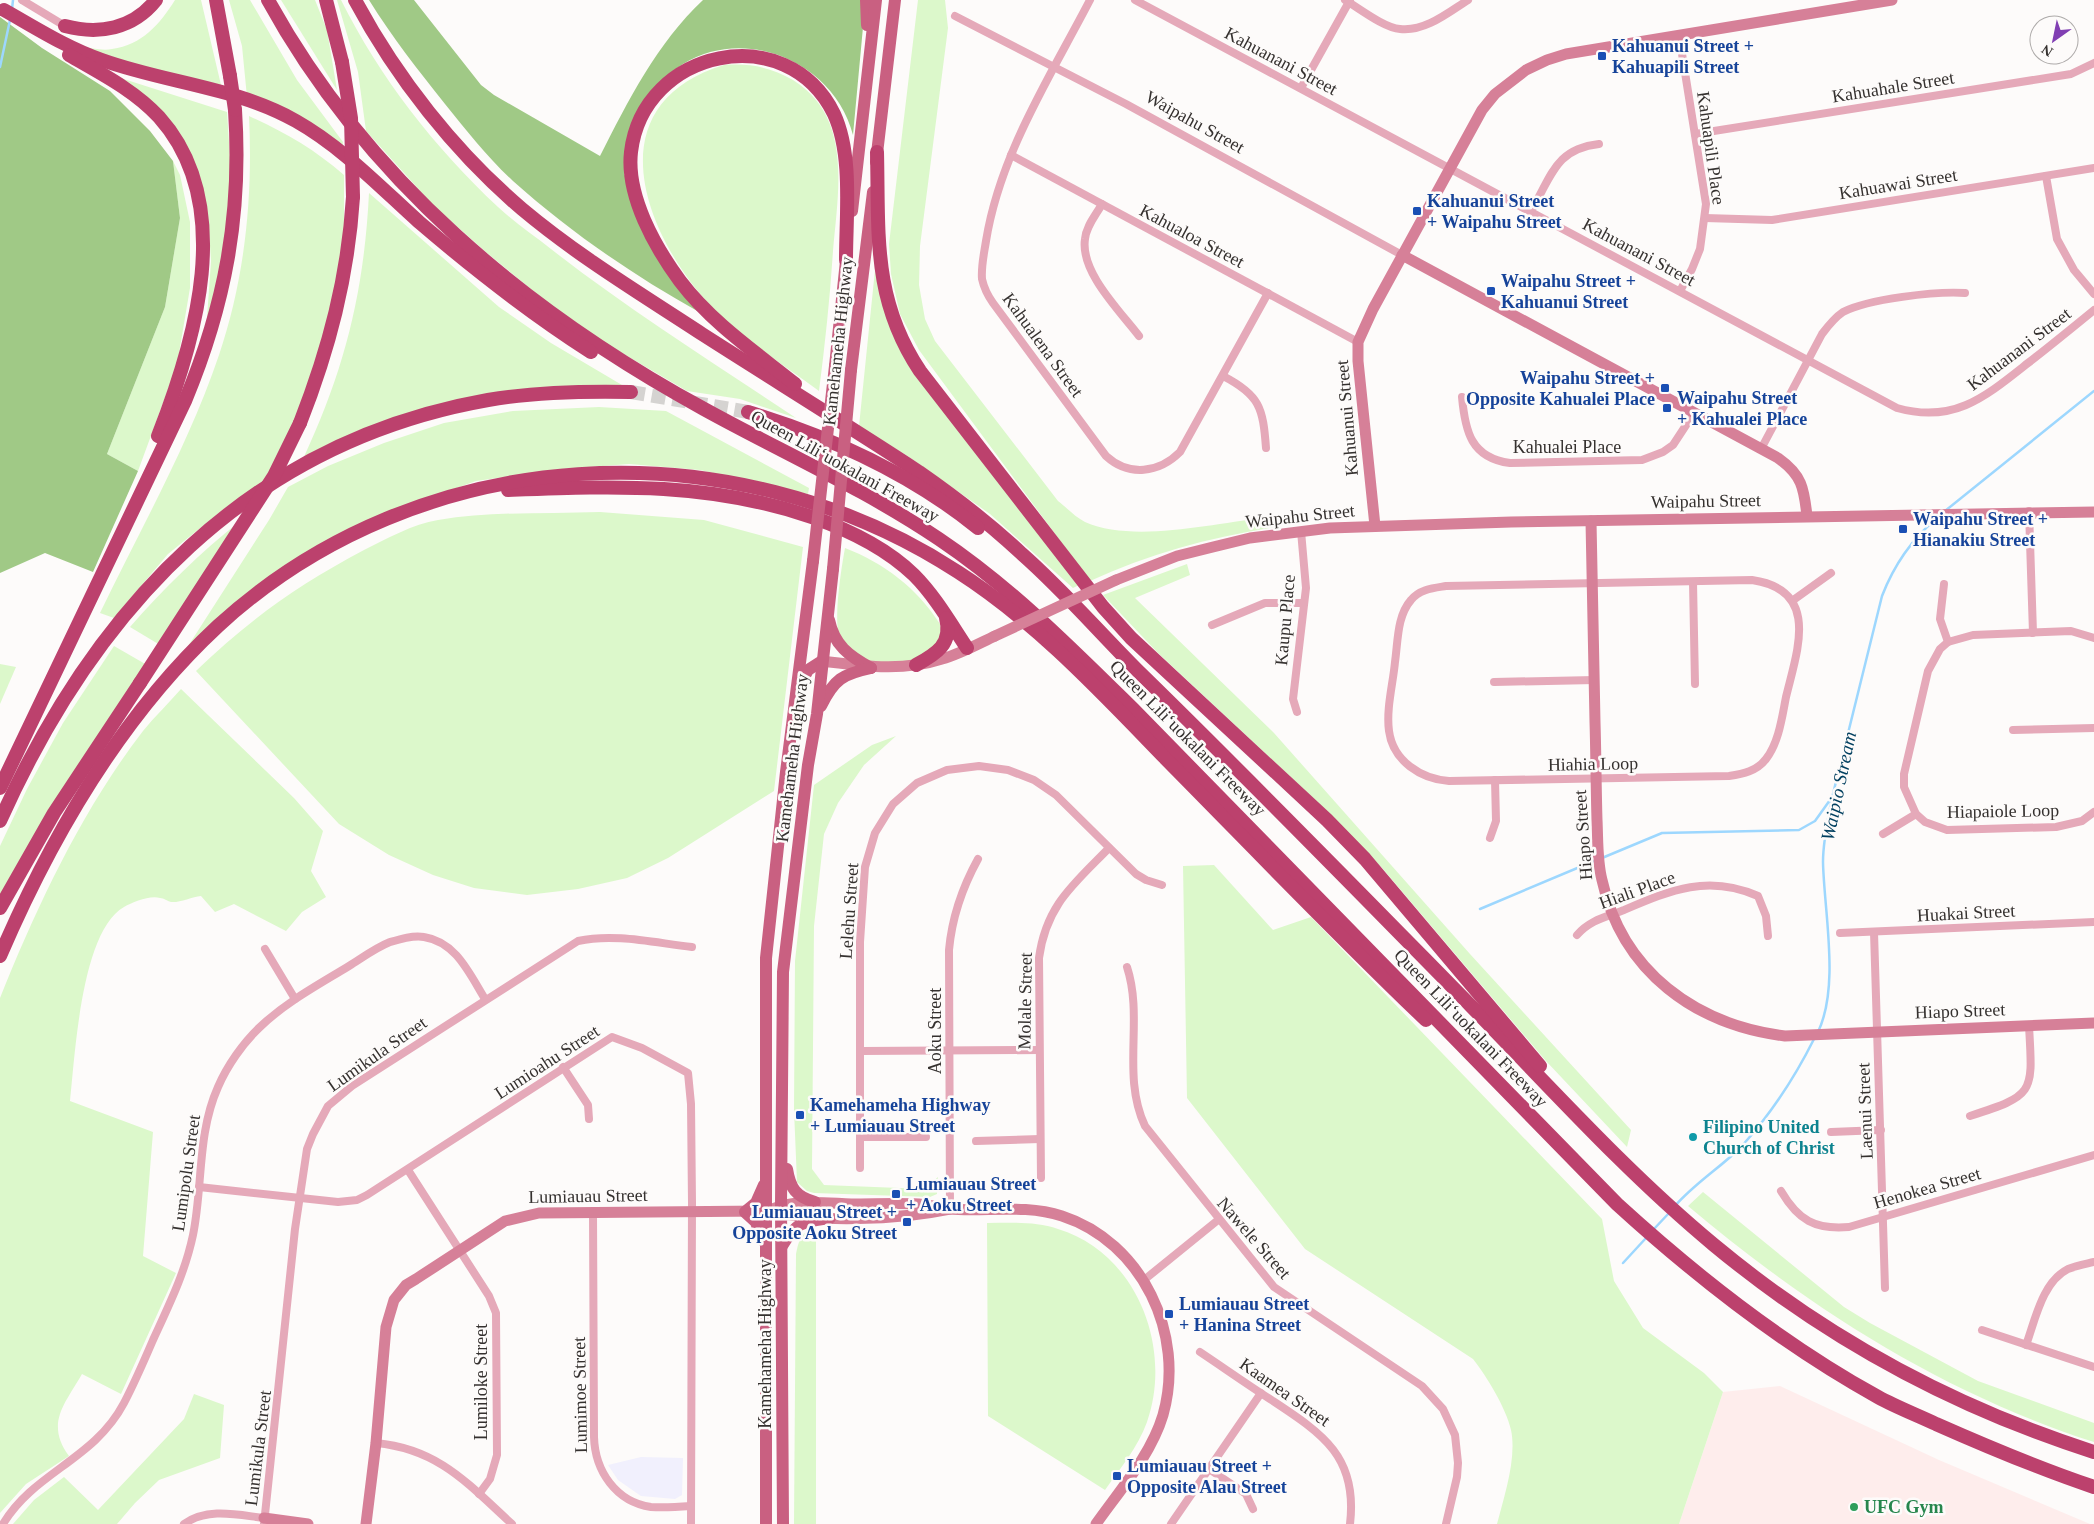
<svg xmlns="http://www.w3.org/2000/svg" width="2094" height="1524" viewBox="0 0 2094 1524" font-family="'Times New Roman',serif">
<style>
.commercial{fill:#feedec}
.industrial{fill:#f1f0fd}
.green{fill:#dcf8cb}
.forest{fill:#a0c986}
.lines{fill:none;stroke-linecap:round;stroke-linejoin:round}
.stream{stroke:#9dd7fe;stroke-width:2.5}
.highway-tunnel{stroke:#d5d3d1;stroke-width:14;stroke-dasharray:14 7;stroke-linecap:butt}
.street{stroke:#e5a9b9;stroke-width:8}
.secondary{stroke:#d68098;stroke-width:11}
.primary{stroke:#c96081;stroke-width:12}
.highway{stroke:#bc416d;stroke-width:14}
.secondary-bridge{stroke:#d68098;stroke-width:11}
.primary-bridge{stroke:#c96081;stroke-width:12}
.highway-bridge{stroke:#bc416d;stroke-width:14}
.transit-dot{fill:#1a4fb4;stroke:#fdfbfa;stroke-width:2}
.culture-dot{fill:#0f9aa8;stroke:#fdfbfa;stroke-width:2}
.leisure-dot{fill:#2e9e5b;stroke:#fdfbfa;stroke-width:2}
.labels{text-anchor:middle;stroke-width:5;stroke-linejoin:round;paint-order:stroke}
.transit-label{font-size:18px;font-weight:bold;fill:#164399;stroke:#fdfbfa;text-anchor:start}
.street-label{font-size:18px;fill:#35312f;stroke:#fdfbfa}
.culture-label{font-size:18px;font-weight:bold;fill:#0d838f;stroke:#fdfbfa;text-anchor:start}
.leisure-label{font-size:18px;font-weight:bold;fill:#27864d;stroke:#fdfbfa;text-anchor:start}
.water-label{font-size:19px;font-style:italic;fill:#003f5f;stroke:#fdfbfa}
</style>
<rect width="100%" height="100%" fill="#fdfbfa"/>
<!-- commercial -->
<path class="commercial" d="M1780,1386L1939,1460L2090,1524H1679L1723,1392Z"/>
<!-- industrial -->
<path class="industrial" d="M641,1457L683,1458L682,1495L675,1499L641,1496L618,1480L608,1465Z"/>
<!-- green -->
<g class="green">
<path d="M175,0H201L221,85L136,65L81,47C91,48 103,51 112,49C142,45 160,24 175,0Z"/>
<path d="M229,0H250L297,80L343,142L342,150L247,97L242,46Z"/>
<path d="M281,0H315L327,30L337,90Z"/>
<path d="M337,0H341C380,78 434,147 498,207C514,222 533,235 551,249C629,310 714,363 796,418L740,399L687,391L610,346L548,303L487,253L434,206L366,131L358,72Z"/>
<path d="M918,0H945L948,28L920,246L919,285L925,319L935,341L1058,501C1066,507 1075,517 1085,522C1132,543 1211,524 1262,518L1277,520L1282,526C1215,536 1151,553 1090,581L919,350L900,314L891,274L889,244Z"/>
<path d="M724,65C749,63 771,67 793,80C853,117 838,191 833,251C830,298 825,344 819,391C782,364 741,338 709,304C642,231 596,104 724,65Z"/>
<path d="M108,74L227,112L232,188L224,257L206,332L211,261L208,217L197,175L172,129Z"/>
<path d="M249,116C286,133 314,149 344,175V236L331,309L299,415L265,482L225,508L168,554L114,618L100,613C141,528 189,444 219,355C245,278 253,197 249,116Z"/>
<path d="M173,161L180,175L190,222V288L177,365L138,471L107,454L165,307L180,218Z"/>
<path d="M369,193L499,307L551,343L622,385L515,391L441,406L359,430L303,459C345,369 364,292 369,193Z"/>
<path d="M875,270L886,316L1079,585L1073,588L990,514L909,457L859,426Z"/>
<path d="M599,407L666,411L809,488L808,494L700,470L629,464L563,469L476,481L379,516L314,547L223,614L183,654L269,520L288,487L328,466L384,443L444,423L513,411Z"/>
<path d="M600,512L704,520L803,547L774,791L668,858L627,878L578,889L527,895L474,888L433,875L389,855L339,824L196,671C250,619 298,585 364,550C386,539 413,524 438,520C491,511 546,514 600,512Z"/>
<path d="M240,521L160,645L130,627C164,588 200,553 240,521Z"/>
<path d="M845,548C884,563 917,588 940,624L942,631L939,644C932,649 924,656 916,659C894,669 847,663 839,636C834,615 841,570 845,548Z"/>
<path d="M1187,564L1190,575L1135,598L1274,733L1470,954L1631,1130L1627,1147L1546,1061L1383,869L1326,810L1158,653L1103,595Z"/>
<path d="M114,646L147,665L0,899V846L27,789L63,723Z"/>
<path d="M0,664L16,667L0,704Z"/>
<path d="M181,689L294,798L323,831L311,871L326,897L302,912L286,931L234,904L215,912L201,896C192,897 179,903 171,902C167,901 164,898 160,898C150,895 133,902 124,907C81,931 75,1056 70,1101L153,1132L143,1256L176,1273L121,1394L82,1374C65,1404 45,1423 69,1456L26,1484L0,1513V998C37,906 82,810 143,731C155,716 169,703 181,689Z"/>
<path d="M896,736L864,765L838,803L824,834L814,926L812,1169L824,1185L925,1189L938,1177L937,1194L930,1197L814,1193L807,1191L797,1182L794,1110L795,961L814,785L872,745Z"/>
<path d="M1214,865L1273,930L1311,917L1602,1219L1614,1281L1643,1328L1704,1373L1723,1392L1679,1524H1497C1504,1497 1517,1458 1511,1430C1506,1408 1487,1377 1473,1359L1305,1249L1187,1098L1183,866Z"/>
<path d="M1703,1192L1844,1307L1870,1323L1978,1381L2094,1423V1442C1942,1393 1809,1308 1688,1206Z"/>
<path d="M987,1223C1010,1223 1035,1221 1058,1229C1137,1253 1173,1348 1147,1422C1138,1447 1120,1469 1105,1490L988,1416Z"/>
<path d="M816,1228V1524H794L796,1254C799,1239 801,1232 816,1228Z"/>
<path d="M194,1394L224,1405L220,1458L159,1480L135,1503L117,1524H13L34,1500L64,1477L98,1510L184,1419Z"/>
</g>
<!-- forest -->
<g class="forest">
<path d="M369,0H414L481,85L494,95L600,156C628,101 657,43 703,0H861L863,27L853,135C835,64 747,24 683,64C667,74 657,87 647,103C630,128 624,143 624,174L699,312C633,275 570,232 513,181C488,158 467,131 445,104C418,70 392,37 369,0Z"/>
<path d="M0,17L42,48L110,91L150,131L173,161L180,218L165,307L107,454L138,471L93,572L45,553L0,573Z"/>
</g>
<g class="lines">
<!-- stream -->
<g class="stream">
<path d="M12,9L13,0"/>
<path d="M0,67L10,20"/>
<path d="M1945,511L2094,391"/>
<path d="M1602,858L1662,833L1799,830L1815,821L1830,800"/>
<path d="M1480,909L1594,861"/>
<path d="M1818,1032C1840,986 1824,912 1823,862C1823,840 1828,819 1832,798L1882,596C1894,565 1911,540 1936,519"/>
<path d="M1675,1206C1695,1183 1720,1168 1741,1147C1770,1115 1795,1077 1814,1039"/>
<path d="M1653,1230L1670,1212"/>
<path d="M1623,1263L1646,1238"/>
</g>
<!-- highway-tunnel -->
<path class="highway-tunnel" d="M631,392L748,412"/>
<!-- street -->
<g class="street">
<path d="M22,0L65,26"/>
<path d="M1090,0C1050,77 1000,154 986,241C984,254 981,266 982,279C984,288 988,296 993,303L1106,456C1129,477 1159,473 1180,452L1268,293"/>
<path d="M1135,0L1897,408C1954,424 1985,397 2028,363C2050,346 2072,328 2094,310"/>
<path d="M1345,0C1359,8 1384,28 1400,29C1425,32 1449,12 1468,0"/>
<path d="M955,16L1126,104L1402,255"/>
<path d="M1679,35L1706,204L1700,249L1692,269L1680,291"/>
<path d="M1301,88L1350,0"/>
<path d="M1695,134L2071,74L2094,63"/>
<path d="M1011,155L1358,342"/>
<path d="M2046,176L2057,239L2074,270L2094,294"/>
<path d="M1102,204C1096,215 1086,226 1085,239C1080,272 1120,311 1139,336"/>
<path d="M1531,211C1552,176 1555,149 1599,144"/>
<path d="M1705,218L1772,220L2094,168"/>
<path d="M1223,376C1260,395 1263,408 1266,448"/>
<path d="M1462,397C1465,431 1471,458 1510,463L1642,460L1663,452L1673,445L1694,413"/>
<path d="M1761,449L1822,334C1828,326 1834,318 1843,312C1868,299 1936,291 1965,293"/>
<path d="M2029,511L2033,633"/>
<path d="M1752,580C1821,590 1797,651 1786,697C1782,717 1779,742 1766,759C1757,771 1743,774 1729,776L1449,781C1421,779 1393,761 1389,731C1386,709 1393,684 1395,662C1398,641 1397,616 1411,600C1420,589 1434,588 1446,586Z"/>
<path d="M1693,582L1695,684"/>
<path d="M1944,584L1940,619L1948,642"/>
<path d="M1792,601L1831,573"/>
<path d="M1212,625L1265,603H1304"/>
<path d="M2094,638L2071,631L1973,635L1948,642L1940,649L1928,671L1904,774V787L1916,814L1925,822L1947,830L2056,827L2082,821L2094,812"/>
<path d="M1494,682L1595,680"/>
<path d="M1297,712L1293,699L1306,588L1301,531"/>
<path d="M2013,730L2094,728"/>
<path d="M1883,834L1916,814"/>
<path d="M1490,838L1496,821L1495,780"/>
<path d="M1874,932L1885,1288"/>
<path d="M1840,933L2094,922"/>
<path d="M1577,935C1590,920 1606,917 1624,910C1671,890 1708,874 1758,896L1766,916L1768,936"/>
<path d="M265,949L295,999"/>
<path d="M1127,967C1144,1019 1121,1075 1145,1126L1274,1287L1422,1386L1443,1409L1455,1435L1458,1463L1457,1477L1446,1524"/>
<path d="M861,1051L1039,1050"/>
<path d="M563,1067L588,1105L589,1119"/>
<path d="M1970,1116C2035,1095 2033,1094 2029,1026"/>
<path d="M1831,1132L1881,1130"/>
<path d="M861,1137H926"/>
<path d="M976,1141L1040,1139"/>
<path d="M860,1168V942L865,867L875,833L893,804L917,783L947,770L979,766L1008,770L1034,780L1056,795L1136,874L1146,880L1162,885"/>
<path d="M408,1170L489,1296L496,1313L497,1455L490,1479L479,1494"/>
<path d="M1041,1178L1039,958C1046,905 1074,884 1109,848"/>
<path d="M199,1187L338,1202L357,1200L367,1195L612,1037L642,1048L688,1073L691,1104L692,1203L691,1524"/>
<path d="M1781,1191C1798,1220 1815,1230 1849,1227L2094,1155"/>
<path d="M950,1209L949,950C952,917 962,888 978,859"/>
<path d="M593,1213L594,1437C595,1471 616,1502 651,1507C664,1508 678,1507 691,1506"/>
<path d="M1144,1280L1218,1220"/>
<path d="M1982,1330L2094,1367"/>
<path d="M2026,1345C2035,1321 2042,1282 2068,1269C2076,1266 2086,1264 2094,1262"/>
<path d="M1200,1352C1224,1368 1248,1385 1273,1401C1323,1434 1358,1457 1350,1524"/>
<path d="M376,1443C439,1449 468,1484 512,1524"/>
<path d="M1209,1469L1246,1494L1253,1509"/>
<path d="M3,1524C34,1472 94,1460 124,1403C135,1382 144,1361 153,1340C169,1305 185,1273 193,1235C203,1186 197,1134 218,1087C227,1066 243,1043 260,1027C286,1002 318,985 349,966C362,958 375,948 390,942C400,939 413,935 424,937C456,942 469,973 485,999"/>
<path d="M184,1524C208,1507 238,1515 264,1518"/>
<path d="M264,1524L295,1229L307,1149L313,1134L328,1106L352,1086L578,941C615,933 655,943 692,947"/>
<path d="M1171,1524L1261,1393"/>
</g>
<!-- secondary -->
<g class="secondary">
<path d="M1402,255L1778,458C1802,475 1804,488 1807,516"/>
<path d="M1591,521C1592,588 1594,655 1595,722C1596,754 1596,787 1597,820C1598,840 1597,861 1602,880C1622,972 1696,1025 1785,1036L2094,1023"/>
<path d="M1375,526L1358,361V342L1373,309L1482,110L1495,94L1526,70L1547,60L1566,54L1892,0"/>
<path d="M1116,580L1177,556L1213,547L1250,538L1330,528L1511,522L2094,512"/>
<path d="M822,661C863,666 902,672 942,659C960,654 978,644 995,636"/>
<path d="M772,1209C797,1199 825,1203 851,1204C874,1204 896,1203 919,1204C929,1205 939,1207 949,1209C986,1212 1025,1204 1062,1216C1142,1242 1186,1334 1163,1415C1151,1455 1120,1490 1096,1524"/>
<path d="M264,1518L308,1524"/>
<path d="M366,1524L376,1443L386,1327L394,1300L406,1285L416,1279L505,1221L539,1213L766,1211C819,1223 897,1220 950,1209"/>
</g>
<!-- primary -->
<g class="primary">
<path d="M866,0L867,25"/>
<path d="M876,162L895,0"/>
<path d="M852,211L876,0"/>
<path d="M835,366L847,251"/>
<path d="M851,370L873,192"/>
<path d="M829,620C834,645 849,656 871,668"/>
<path d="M801,683L808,670L822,661"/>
<path d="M821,706C834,679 843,674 871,668"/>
<path d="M787,1169C790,1188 796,1197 815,1202"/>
<path d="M762,1240L756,1222L745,1212L756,1203L764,1185"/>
<path d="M782,1246C797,1221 803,1222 830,1218"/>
<path d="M766,1524V958L786,772L813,561"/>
<path d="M783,1524L781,1205L783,972L808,765L817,714L833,569"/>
</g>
<!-- highway -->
<g class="highway">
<path d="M216,0L230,76"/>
<path d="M268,0C366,179 526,312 704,409C782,452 865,489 939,539C1012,588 1074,651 1136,712L1617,1204C1697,1277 1782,1344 1878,1397C1896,1407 1917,1415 1936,1424C1988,1447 2040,1469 2094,1487"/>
<path d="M326,0L342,62"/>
<path d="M355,0C396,77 455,152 522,209C578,256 641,294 702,334C774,380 847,425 919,472C955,497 990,524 1022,554C1063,590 1099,632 1137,670C1250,780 1360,893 1471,1006C1550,1087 1627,1173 1714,1245C1826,1338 1956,1408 2094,1452"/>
<path d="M4,10C36,28 67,48 102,60C166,83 236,87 296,121C342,147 380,187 419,222C474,269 530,313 591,352"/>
<path d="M65,26C99,35 133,29 156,0"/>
<path d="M69,55C100,73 134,90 159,117C237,204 195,342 158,436"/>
<path d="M877,152C879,234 872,299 920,371L1103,607L1131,638L1327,820L1365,859L1540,1066"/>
<path d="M795,384C755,352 711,322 680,281C655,247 626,196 631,152C643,49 787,18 834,114C853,155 846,215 846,260"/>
<path d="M748,412C831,437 910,473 978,528"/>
<path d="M300,423C329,349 348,277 353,197"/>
<path d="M508,490C616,486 708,482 812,517C849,530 885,547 914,575C935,596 951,624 967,648"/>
<path d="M916,665C936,654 953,644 946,618"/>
<path d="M0,788L185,401C225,305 242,215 235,110"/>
<path d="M0,821C95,608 249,442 488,400C535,392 583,391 631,392"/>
<path d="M0,908L54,813L140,683"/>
<path d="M0,956C52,835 121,716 218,626C419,441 731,424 958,572C1036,622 1100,691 1164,757C1251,845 1336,934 1426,1020"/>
</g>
<!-- secondary-bridge -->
<path class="secondary-bridge" d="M995,636L1116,580"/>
<!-- primary-bridge -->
<g class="primary-bridge">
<path d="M813,561L835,366"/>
<path d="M833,569L851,370"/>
</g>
<!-- highway-bridge -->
<g class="highway-bridge">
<path d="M342,62L351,118L353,197"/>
<path d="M230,76L235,110"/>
<path d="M140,683L274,476L300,423"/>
</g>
</g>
<!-- markers -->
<g class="transit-dot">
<rect x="1597" y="51" width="10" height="10" rx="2.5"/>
<rect x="1412" y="206" width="10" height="10" rx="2.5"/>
<rect x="1486" y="286" width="10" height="10" rx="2.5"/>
<rect x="1660" y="383" width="10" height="10" rx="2.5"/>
<rect x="1662" y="403" width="10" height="10" rx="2.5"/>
<rect x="1898" y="524" width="10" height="10" rx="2.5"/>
<rect x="795" y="1110" width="10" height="10" rx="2.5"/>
<rect x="891" y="1189" width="10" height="10" rx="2.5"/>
<rect x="902" y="1217" width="10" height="10" rx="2.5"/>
<rect x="1164" y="1309" width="10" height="10" rx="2.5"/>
<rect x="1112" y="1471" width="10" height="10" rx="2.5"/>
</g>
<circle class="culture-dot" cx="1693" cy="1137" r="5"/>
<circle class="leisure-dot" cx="1854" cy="1507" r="5"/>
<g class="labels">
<!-- transit labels -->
<g class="transit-label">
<text x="1612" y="52">Kahuanui Street +<tspan x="1612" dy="21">Kahuapili Street</tspan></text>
<text x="1427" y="207">Kahuanui Street<tspan x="1427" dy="21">+ Waipahu Street</tspan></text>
<text x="1501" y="287">Waipahu Street +<tspan x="1501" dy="21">Kahuanui Street</tspan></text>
<text x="1655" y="384" text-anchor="end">Waipahu Street +<tspan x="1655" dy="21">Opposite Kahualei Place</tspan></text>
<text x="1677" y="404">Waipahu Street<tspan x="1677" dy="21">+ Kahualei Place</tspan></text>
<text x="1913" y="525">Waipahu Street +<tspan x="1913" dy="21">Hianakiu Street</tspan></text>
<text x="810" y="1111">Kamehameha Highway<tspan x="810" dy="21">+ Lumiauau Street</tspan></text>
<text x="906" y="1190">Lumiauau Street<tspan x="906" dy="21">+ Aoku Street</tspan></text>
<text x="897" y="1218" text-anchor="end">Lumiauau Street +<tspan x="897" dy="21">Opposite Aoku Street</tspan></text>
<text x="1179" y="1310">Lumiauau Street<tspan x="1179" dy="21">+ Hanina Street</tspan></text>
<text x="1127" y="1472">Lumiauau Street +<tspan x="1127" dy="21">Opposite Alau Street</tspan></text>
</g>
<!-- street labels -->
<g class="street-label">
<text transform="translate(1281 61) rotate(28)" y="6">Kahuanani Street</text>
<text transform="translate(1893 87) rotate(-9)" y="6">Kahuahale Street</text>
<text transform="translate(1195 122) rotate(29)" y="6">Waipahu Street</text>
<text transform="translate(1711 148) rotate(82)" y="6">Kahuapili Place</text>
<text transform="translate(1898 184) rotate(-9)" y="6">Kahuawai Street</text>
<text transform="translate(1192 236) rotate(28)" y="6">Kahualoa Street</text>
<text transform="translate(1639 252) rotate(28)" y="6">Kahuanani Street</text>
<text transform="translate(838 341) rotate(-84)" y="6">Kamehameha Highway</text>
<text transform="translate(1043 345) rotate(54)" y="6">Kahualena Street</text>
<text transform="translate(2019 349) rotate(-37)" y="6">Kahuanani Street</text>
<text transform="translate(1347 418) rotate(-95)" y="6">Kahuanui Street</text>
<text x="1567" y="453">Kahualei Place</text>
<text transform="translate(845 466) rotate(29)" y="6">Queen Liliʻuokalani Freeway</text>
<text transform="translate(1706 501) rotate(-1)" y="6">Waipahu Street</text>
<text transform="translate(1300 516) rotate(-6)" y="6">Waipahu Street</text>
<text transform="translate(1285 620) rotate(-85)" y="6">Kaupu Place</text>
<text transform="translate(1188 738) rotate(45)" y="6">Queen Liliʻuokalani Freeway</text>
<text transform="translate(792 758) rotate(-83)" y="6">Kamehameha Highway</text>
<text transform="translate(1593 764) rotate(-1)" y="6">Hiahia Loop</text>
<text transform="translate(2003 811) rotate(-1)" y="6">Hiapaiole Loop</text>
<text transform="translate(1583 835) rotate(-94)" y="6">Hiapo Street</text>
<text transform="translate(1637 890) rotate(-20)" y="6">Hiali Place</text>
<text transform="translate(849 911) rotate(-86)" y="6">Lelehu Street</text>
<text transform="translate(1966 913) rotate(-3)" y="6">Huakai Street</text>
<text transform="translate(1025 1001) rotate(-89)" y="6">Molale Street</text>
<text transform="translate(1960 1011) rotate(-2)" y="6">Hiapo Street</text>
<text transform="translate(1471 1028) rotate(46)" y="6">Queen Liliʻuokalani Freeway</text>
<text transform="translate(935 1031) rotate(-90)" y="6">Aoku Street</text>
<text transform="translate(377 1054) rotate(-35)" y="6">Lumikula Street</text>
<text transform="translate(547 1062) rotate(-33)" y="6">Lumioahu Street</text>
<text transform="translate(1865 1111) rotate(-92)" y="6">Laenui Street</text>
<text transform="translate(186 1173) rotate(-82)" y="6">Lumipolu Street</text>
<text transform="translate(1927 1188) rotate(-16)" y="6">Henokea Street</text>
<text transform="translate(588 1196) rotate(-1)" y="6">Lumiauau Street</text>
<text transform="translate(1254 1238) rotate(49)" y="6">Nawele Street</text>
<text transform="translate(765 1344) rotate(-90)" y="6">Kamehameha Highway</text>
<text transform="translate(481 1382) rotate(-90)" y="6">Lumiloke Street</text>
<text transform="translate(1285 1392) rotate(35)" y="6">Kaamea Street</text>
<text transform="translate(580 1395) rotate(-91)" y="6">Lumimoe Street</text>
<text transform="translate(258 1448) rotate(-83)" y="6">Lumikula Street</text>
</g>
<!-- culture labels -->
<g class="culture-label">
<text x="1703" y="1133">Filipino United<tspan x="1703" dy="21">Church of Christ</tspan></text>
</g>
<!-- leisure labels -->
<g class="leisure-label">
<text x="1864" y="1513">UFC Gym</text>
</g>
<!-- water labels -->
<g class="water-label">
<text transform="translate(1838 786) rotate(-78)" y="7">Waipio Stream</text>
</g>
</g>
<!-- north arrow -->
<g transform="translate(2054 40) rotate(213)"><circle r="24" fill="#fdfbfa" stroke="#adaaa9"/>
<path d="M0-4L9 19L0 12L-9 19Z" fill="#813fb3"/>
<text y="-8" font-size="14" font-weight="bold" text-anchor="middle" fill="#35312f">N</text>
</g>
</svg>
